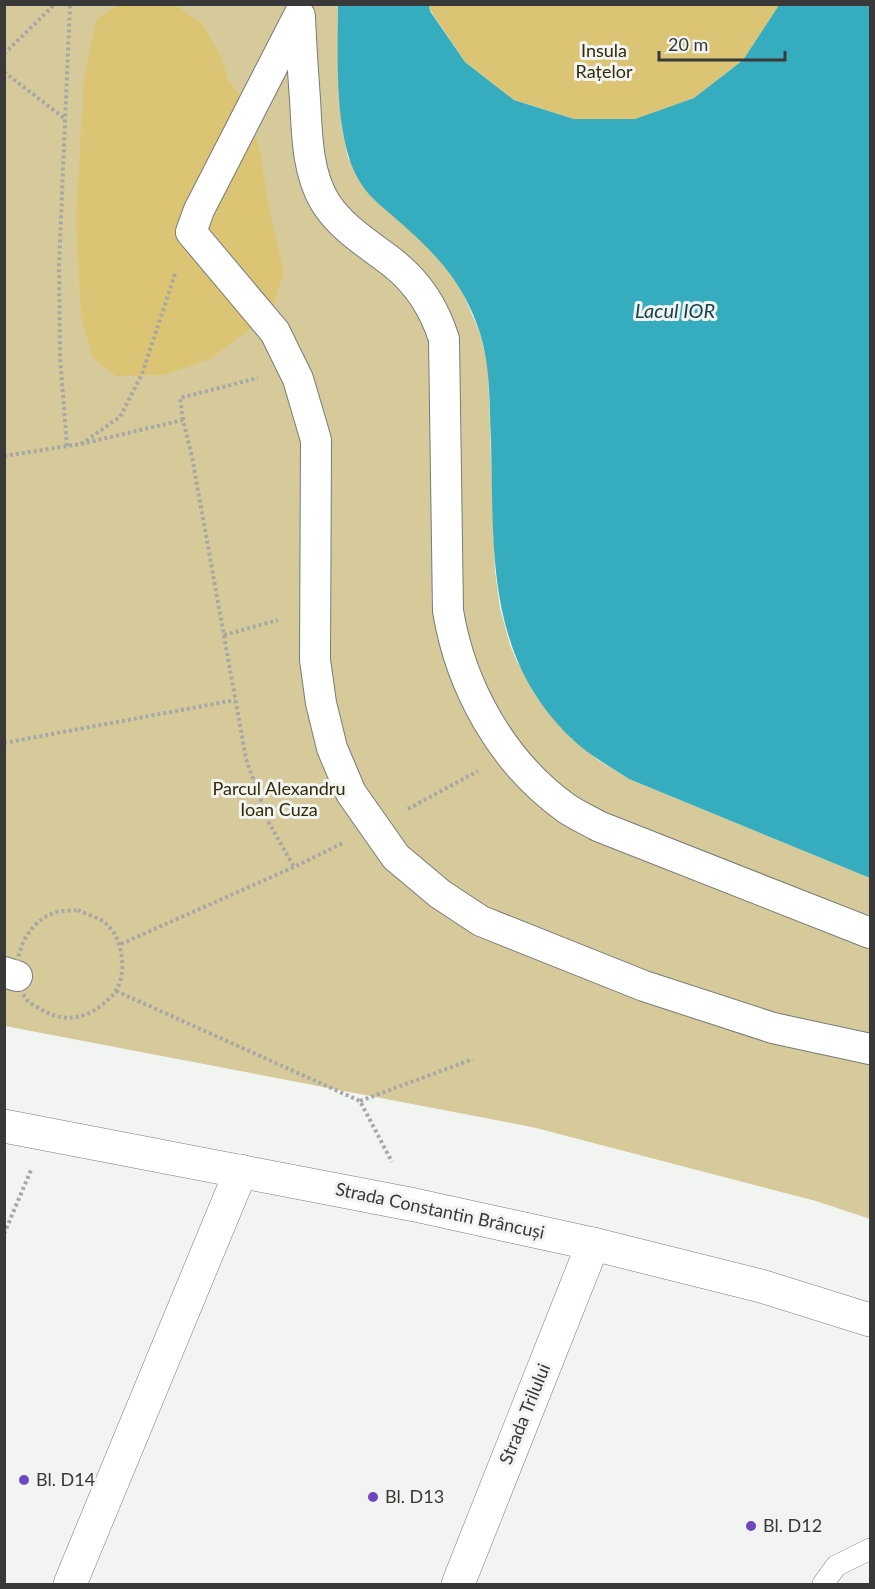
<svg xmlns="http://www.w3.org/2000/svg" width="875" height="1589" viewBox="0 0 875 1589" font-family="Lato,sans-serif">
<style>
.green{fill:#d7ca9a}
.forest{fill:#dbc574}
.water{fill:#36adbe}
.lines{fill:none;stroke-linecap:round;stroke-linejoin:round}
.service-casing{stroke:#777b78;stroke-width:22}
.pedestrian-casing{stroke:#777b78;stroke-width:32}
.minor-casing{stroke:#777b78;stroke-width:34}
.secondary-casing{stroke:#777b78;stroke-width:34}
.path{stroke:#a6a8a6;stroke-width:4;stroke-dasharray:3 3;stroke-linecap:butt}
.service{stroke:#fff;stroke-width:21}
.pedestrian{stroke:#fff;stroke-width:30}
.minor{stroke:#fff;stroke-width:33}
.secondary{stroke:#fff;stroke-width:33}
.poi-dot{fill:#7147bf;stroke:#f1f4f1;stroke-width:2}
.labels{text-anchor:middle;stroke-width:6;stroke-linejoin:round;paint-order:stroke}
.park-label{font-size:18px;fill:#342b06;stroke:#f1f4f1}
.street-label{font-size:18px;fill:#383938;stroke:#f1f4f1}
.poi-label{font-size:18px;fill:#383938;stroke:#f1f4f1;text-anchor:start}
.water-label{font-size:20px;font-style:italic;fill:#12454d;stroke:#f1f4f1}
</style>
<rect width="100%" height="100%" fill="#f1f4f1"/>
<!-- green -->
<path class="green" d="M4,5H338V58L342,129L348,158L448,270L462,291L480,333L488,366L495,571L500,608L510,645L517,662L571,738L598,760L629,779L870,878V1219L816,1201L532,1127L5,1026Z"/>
<!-- forest -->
<g class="forest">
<path d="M118,5H176L202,24L221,56L228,80L244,99L260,151L269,208L284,272L271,313L210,359L163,375L116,376L93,358L81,318L76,217L84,78L96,20Z"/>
<path d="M429,5H779L743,60L694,98L636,119H574L514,100L465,62L430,10Z"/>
</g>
<!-- water -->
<path class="water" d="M338,5H429L430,11L465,62L514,100L574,119H635L694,98L743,60L779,5H870V878L629,779C609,766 587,754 570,737C485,654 494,550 491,440C489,404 491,368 480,333C464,284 439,257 402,224C388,211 370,199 360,182C333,139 338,55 338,5Z"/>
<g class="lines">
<!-- service casing -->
<g class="service-casing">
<path id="service" d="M823,1584L836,1566L870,1549"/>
</g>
<!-- pedestrian casing -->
<g class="pedestrian-casing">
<g id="pedestrian">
<path d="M299,15L199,210L191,232L275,332L298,379L316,440L315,660L321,703L332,748L351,793L396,857L440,894L481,921L644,986L773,1028L870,1049"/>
<path d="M300,16C301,44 303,72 305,99C307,134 307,172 325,202C341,228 370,245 393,263C419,284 434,308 444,339L448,611C461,688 502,762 566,808C576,815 588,820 598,826L870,933"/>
<path d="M4,972L17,976"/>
</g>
</g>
<!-- minor casing -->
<g class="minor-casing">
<g id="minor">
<path d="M70,1584L241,1171"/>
<path d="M458,1584L593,1244"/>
</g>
</g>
<!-- secondary casing -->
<g class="secondary-casing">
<path id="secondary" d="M4,1126L415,1205L593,1244L761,1286L870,1320"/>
</g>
<!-- path -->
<g class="path">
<path d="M4,54L55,4"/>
<path d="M4,72L64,118"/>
<path d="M183,420L180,398L258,378"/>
<path d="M81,444L183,420L192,457L246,759L269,823L294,867"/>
<path d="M67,446L60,357L59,265L70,4"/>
<path d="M4,456L81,444L120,417L142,374L176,271"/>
<path d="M224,635L278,620"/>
<path d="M4,743L235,700"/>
<path d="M408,809L478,771"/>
<path d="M78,910C86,914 97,917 104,922C124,936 129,978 112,996C91,1017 69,1025 42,1010C38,1007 30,1004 27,1000C6,972 21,927 51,914C59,910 70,911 78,910Z"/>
<path d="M121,944L294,867L343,843"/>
<path d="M116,991L360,1101L392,1162"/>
<path d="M360,1101L473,1059"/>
<path d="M4,1234L31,1170"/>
</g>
<!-- service -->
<use href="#service" class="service"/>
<!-- pedestrian -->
<use href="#pedestrian" class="pedestrian"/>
<!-- minor -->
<use href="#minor" class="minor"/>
<!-- secondary -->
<use href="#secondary" class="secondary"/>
</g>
<!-- markers -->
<g class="poi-dot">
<circle cx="24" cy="1480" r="6"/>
<circle cx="373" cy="1497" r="6"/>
<circle cx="751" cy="1526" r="6"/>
</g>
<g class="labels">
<!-- park labels -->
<g class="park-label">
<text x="604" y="57">Insula<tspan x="604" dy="21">Rațelor</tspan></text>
<text x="279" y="795">Parcul Alexandru<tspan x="279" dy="21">Ioan Cuza</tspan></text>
</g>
<!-- street labels -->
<g class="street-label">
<text transform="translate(440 1211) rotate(12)" y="6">Strada Constantin Brâncuși</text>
<text transform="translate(525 1414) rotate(-68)" y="6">Strada Trilului</text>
</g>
<!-- poi labels -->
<g class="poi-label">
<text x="36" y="1486">Bl. D14</text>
<text x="385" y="1503">Bl. D13</text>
<text x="763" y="1532">Bl. D12</text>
</g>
<!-- water labels -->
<g class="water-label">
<text x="675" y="318">Lacul IOR</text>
</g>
</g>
<!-- border -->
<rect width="875" height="1589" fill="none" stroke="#383938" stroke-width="12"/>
<!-- scale -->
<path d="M659 51v9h126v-9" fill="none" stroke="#383938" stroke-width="3"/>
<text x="668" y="51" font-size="18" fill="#383938" stroke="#f1f4f1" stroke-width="4.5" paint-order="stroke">20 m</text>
</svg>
